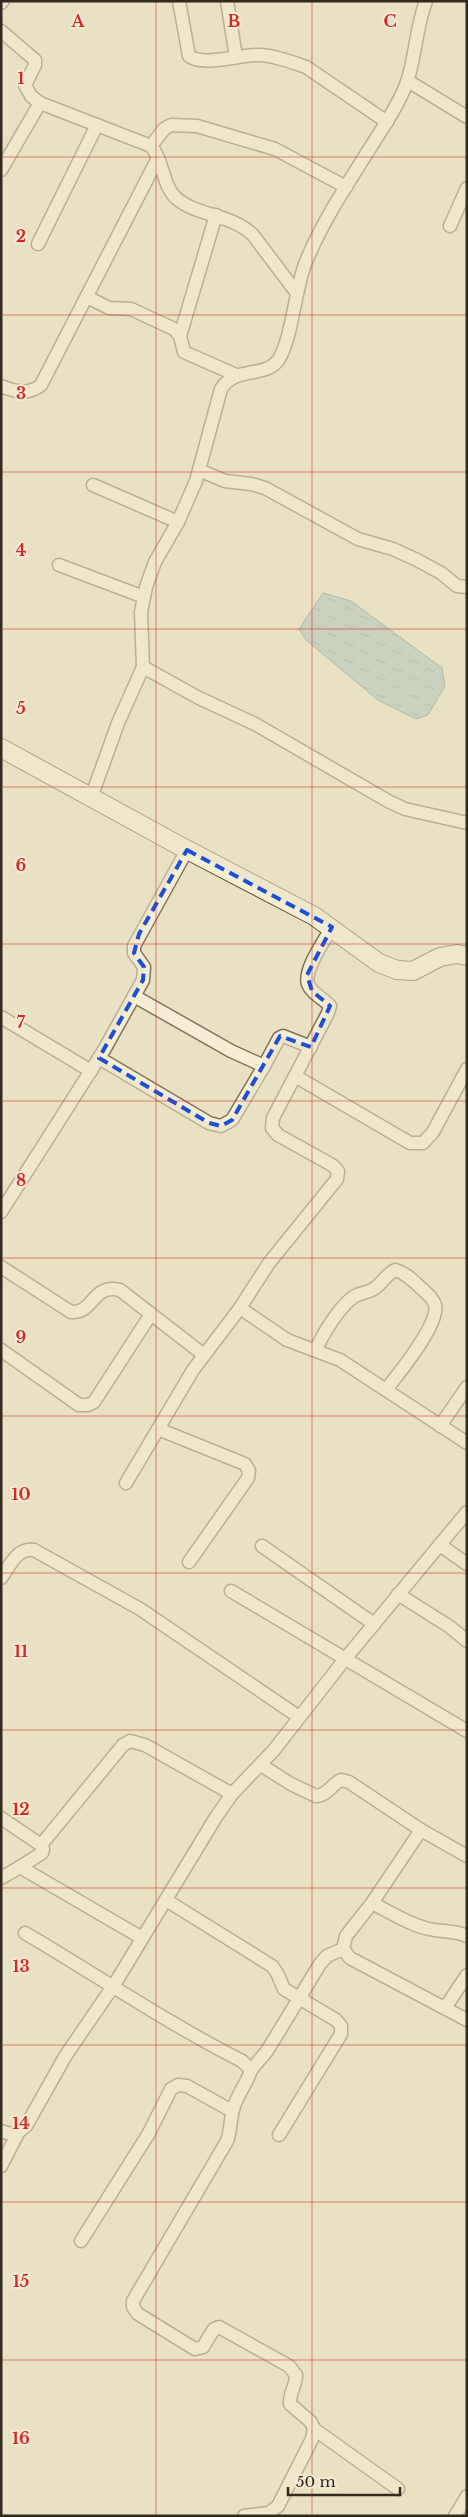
<svg xmlns="http://www.w3.org/2000/svg" width="468" height="2517" viewBox="0 0 468 2517" font-family="'Libre Baskerville',serif">
<style>
.water{fill:url(#water-ripples);stroke:#6d8a85}
.lines{fill:none;stroke-linecap:round;stroke-linejoin:round}
.street-casing{stroke:#82735c;stroke-width:15}
.secondary-casing{stroke:#64543f;stroke-width:20}
.street{stroke:#f5eed5;stroke-width:12}
.secondary{stroke:#f5eed5;stroke-width:18}
.marked{fill:none;stroke:#1d4ed8;stroke-width:4;stroke-dasharray:10 6;stroke-linejoin:round}
.grid{fill:none;stroke:#d62828;stroke-width:1;stroke-opacity:0.55}
.grid-label{font-size:16px;text-anchor:middle;font-weight:bold;fill:#d62828;stroke:#f2ebd2;stroke-width:4;stroke-linejoin:round;paint-order:stroke}
</style>
<defs>
<pattern id="water-ripples" width="26" height="14" patternUnits="userSpaceOnUse" patternTransform="scale(1.25)"><rect width="26" height="14" fill="#a5bdb8"/><path d="M2 4q2-2 4 0t4 0M15 11q2-2 4 0t4 0" fill="none" stroke="#879a95"/></pattern>
</defs>
<rect width="100%" height="100%" fill="#e9e1c3"/>
<!-- water -->
<path class="water" d="M323,593L351,601L442,668L445,686L428,715L416,719L378,700L306,640L299,629Z"/>
<g class="lines">
<!-- street casing -->
<g class="street-casing">
<g id="street">
<path d="M179,1L189,56C203,67 242,54 261,55C276,56 292,62 306,67L387,122"/>
<path d="M227,1L236,57"/>
<path d="M1,3L3,1"/>
<path d="M1,31L35,60V65L25,85L31,96L40,103L151,146C164,161 162,185 176,198C198,217 230,213 253,235L296,292"/>
<path d="M408,81L467,117"/>
<path d="M151,146L164,129L171,125L197,126L275,149L346,187"/>
<path d="M1,170L40,103"/>
<path d="M450,226L467,188"/>
<path d="M38,244L97,125"/>
<path d="M87,297L109,308L131,309L174,329L180,336L184,352L236,375"/>
<path d="M180,336L216,215"/>
<path d="M1,386C15,392 29,395 41,385L158,158"/>
<path d="M199,470L225,481L251,484L265,488L358,539L393,549L417,560L441,573L457,586L467,587"/>
<path d="M93,485L178,522"/>
<path d="M59,565L144,597"/>
<path d="M143,667L199,698L255,724L388,801L405,809L467,823"/>
<path d="M91,798L118,723L143,667L141,612L146,587L155,562L178,522L196,481L221,389C236,365 266,379 279,359C292,337 295,291 305,264C322,222 348,183 372,145C382,129 393,113 401,96C416,67 414,32 426,1"/>
<path d="M1,1017L91,1071"/>
<path d="M99,1058L209,1123L221,1126L232,1120L264,1066L231,1051L134,996"/>
<path d="M264,1066L279,1038L283,1036L311,1047"/>
<path d="M295,1076L410,1143H423L433,1132L467,1069"/>
<path d="M1,1212L104,1050L143,980L144,967L134,953V946L187,850"/>
<path d="M1,1267L71,1312C94,1314 92,1283 120,1290L204,1355"/>
<path d="M240,1308L287,1340L340,1360L467,1443"/>
<path d="M1,1350L79,1405H88L94,1402L151,1314"/>
<path d="M316,1350C322,1335 342,1302 357,1295C364,1292 370,1292 375,1288C383,1282 387,1274 395,1270C406,1273 412,1280 420,1287C425,1292 433,1297 435,1305C440,1324 398,1374 386,1390"/>
<path d="M440,1426L467,1387"/>
<path d="M158,1429L245,1464L249,1471L248,1478L189,1562"/>
<path d="M126,1483L193,1370L240,1308L269,1263L337,1179L338,1171L332,1165L278,1135L272,1128L273,1118L328,1013L330,1006C324,999 311,993 308,984C303,970 325,940 332,927"/>
<path d="M440,1545L467,1564"/>
<path d="M262,1546L374,1624"/>
<path d="M1,1578C10,1566 17,1547 34,1550L140,1609L299,1717"/>
<path d="M231,1591L467,1731"/>
<path d="M398,1594L450,1627L467,1641"/>
<path d="M261,1765L291,1784L316,1796C327,1796 332,1784 341,1780L349,1782L421,1830L467,1856"/>
<path d="M1,1818L41,1845L43,1849L42,1853L20,1867L142,1938"/>
<path d="M421,1830L372,1903L346,1936L343,1949L350,1958L467,2020"/>
<path d="M41,1845L123,1745L130,1741L145,1745L232,1794"/>
<path d="M1,1878L20,1867"/>
<path d="M166,1900L272,1966L277,1973L284,1989L336,2020L341,2026V2034L279,2135"/>
<path d="M372,1903C390,1912 410,1925 429,1929C442,1932 454,1930 467,1936"/>
<path d="M25,1933C98,1976 167,2023 242,2061L251,2070C247,2084 236,2096 233,2110C230,2120 231,2131 227,2141L133,2301V2307L138,2314L195,2349L203,2347L214,2329L219,2327L289,2366L296,2375C296,2386 289,2394 290,2404L311,2422L314,2429L312,2439L278,2506L269,2513L244,2516"/>
<path d="M445,2008L467,1975"/>
<path d="M251,2070L267,2051L320,1964L327,1956L343,1949"/>
<path d="M1,2131C13,2136 17,2134 26,2126L66,2055L114,1985L216,1817L232,1794L274,1750L345,1659L467,1512"/>
<path d="M1,2166L18,2133"/>
<path d="M81,2241L149,2133L171,2089L178,2085L187,2086L232,2111"/>
<path d="M314,2429L398,2489"/>
<path d="M455,2516L467,2496"/>
</g>
</g>
<!-- secondary casing -->
<g class="secondary-casing">
<path id="secondary" d="M1,748L180,846L314,916L379,963L397,970L413,971L440,957L457,954L467,956"/>
</g>
<!-- street -->
<use href="#street" class="street"/>
<!-- secondary -->
<use href="#secondary" class="secondary"/>
</g>
<!-- marked area -->
<path d="M0 0H468V2517H0ZM187,850L332,927L307,975L312,991L330,1006L311,1047L280,1036L232,1120L221,1126L209,1123L99,1058L143,980L144,967L134,953L139,934Z" fill="#e9e1c3" fill-opacity=".55" fill-rule="evenodd"/>
<path class="marked" d="M187,850L332,927L307,975L312,991L330,1006L311,1047L280,1036L232,1120L221,1126L209,1123L99,1058L143,980L144,967L134,953L139,934Z"/>
<!-- grid -->
<path class="grid" d="M156,1V2516M312,1V2516M1,157H467M1,315H467M1,472H467M1,629H467M1,787H467M1,944H467M1,1101H467M1,1258H467M1,1416H467M1,1573H467M1,1730H467M1,1888H467M1,2045H467M1,2202H467M1,2360H467"/>
<g class="grid-label">
<text x="78" y="27">A</text>
<text x="234" y="27">B</text>
<text x="390" y="27">C</text>
<text x="21" y="84">1</text>
<text x="21" y="242">2</text>
<text x="21" y="399">3</text>
<text x="21" y="556">4</text>
<text x="21" y="714">5</text>
<text x="21" y="871">6</text>
<text x="21" y="1028">7</text>
<text x="21" y="1186">8</text>
<text x="21" y="1343">9</text>
<text x="21" y="1500">10</text>
<text x="21" y="1657">11</text>
<text x="21" y="1815">12</text>
<text x="21" y="1972">13</text>
<text x="21" y="2129">14</text>
<text x="21" y="2287">15</text>
<text x="21" y="2444">16</text>
</g>
<!-- border -->
<rect width="468" height="2517" fill="none" stroke="#332a1e" stroke-width="5"/>
<!-- scale -->
<path d="M288 2487v8h112v-8" fill="none" stroke="#332a1e" stroke-width="2.5"/>
<text x="296" y="2487" font-size="15" fill="#332a1e" stroke="#f2ebd2" stroke-width="4" paint-order="stroke">50 m</text>
</svg>
